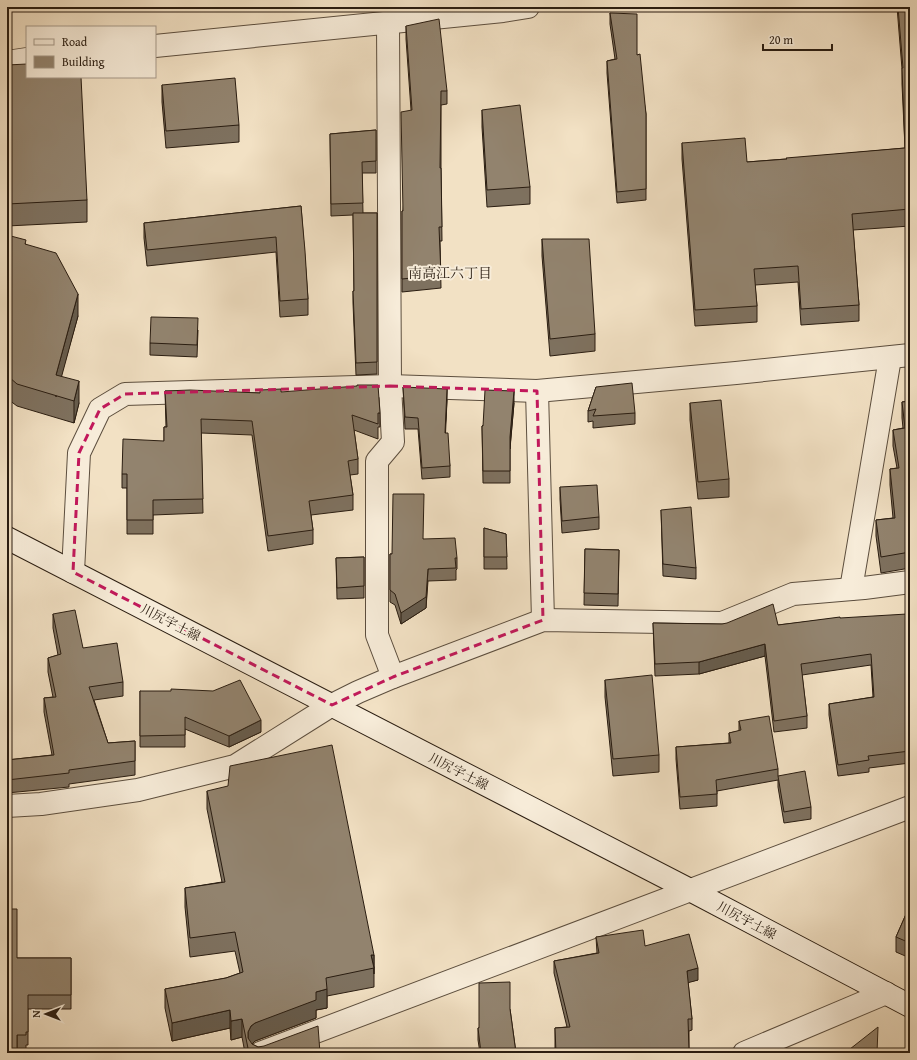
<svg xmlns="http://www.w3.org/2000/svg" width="917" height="1060" viewBox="0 0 917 1060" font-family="'Gentium Book Plus','Noto Serif JP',serif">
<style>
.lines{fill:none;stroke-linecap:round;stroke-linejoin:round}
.street-casing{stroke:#5c4e3e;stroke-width:24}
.secondary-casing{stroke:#2a1d11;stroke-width:24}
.street{stroke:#f7ecd9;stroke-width:22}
.secondary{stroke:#f7ecd9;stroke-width:22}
.wall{fill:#7e715f;stroke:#2a1d11}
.shaded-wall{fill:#665c4d;stroke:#2a1d11}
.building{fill:#92836e;stroke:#2a1d11}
.marked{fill:none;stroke:#c2185b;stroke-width:3;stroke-dasharray:8 5;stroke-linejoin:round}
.labels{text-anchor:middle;stroke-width:4;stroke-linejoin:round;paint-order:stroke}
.street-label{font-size:13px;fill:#2a1d11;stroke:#f7ecd9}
.neighbourhood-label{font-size:14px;fill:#2a1d11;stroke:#f7ecd9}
</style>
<rect width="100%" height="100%" fill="#f2e1c4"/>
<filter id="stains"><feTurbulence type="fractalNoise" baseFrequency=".005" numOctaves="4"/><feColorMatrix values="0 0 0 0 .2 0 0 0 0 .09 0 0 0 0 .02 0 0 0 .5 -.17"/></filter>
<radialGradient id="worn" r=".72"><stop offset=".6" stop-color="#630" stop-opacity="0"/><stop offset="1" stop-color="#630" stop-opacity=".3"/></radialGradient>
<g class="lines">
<!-- street casing -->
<g class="street-casing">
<g id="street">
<path d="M388,23L390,386L393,442L377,461V635L393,677"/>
<path d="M155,46L503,11L528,7"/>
<path d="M7,62L27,59"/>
<path d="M537,391L543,620"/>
<path d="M73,572L79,453L100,409L125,394L390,386L537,391L736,373L910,355"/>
<path d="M851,589L890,358"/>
<path d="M7,806L41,804L138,790L235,766L332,705L358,692L393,677L543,620L722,623L793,594L864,588L910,582"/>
<path d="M260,1053L910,807"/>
<path d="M744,1053L886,993"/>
</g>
</g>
<!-- secondary casing -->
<g class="secondary-casing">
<path id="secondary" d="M7,538L690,890L910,1006"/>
</g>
<!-- street -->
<use href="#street" class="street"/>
<!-- secondary -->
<use href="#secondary" class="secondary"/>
</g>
<!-- wall -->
<g class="wall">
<path d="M897,7H910V226L853,230L859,305V321L801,325L798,282L755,285L757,306V322L695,326L682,159V143L747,162L786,159L905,148L902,84V69Z"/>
<path d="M610,13L637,55L646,114V200L617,203L607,73V61L615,59L610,24Z"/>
<path d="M406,26L447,91V104L441,105V168L442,241H440L441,288L402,292V211H403L411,110L406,39Z"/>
<path d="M7,65L87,200V222L7,226Z"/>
<path d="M162,85L239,125V142L166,148L162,102Z"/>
<path d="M482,110L530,187V204L487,207L482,127Z"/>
<path d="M376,130V173H362L363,213H377V374L356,375L353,303V291H354L353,215L331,216L330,134Z"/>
<path d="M301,206L308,299V315L280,317L276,252L147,266L144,238V223Z"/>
<path d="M7,235L26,244L78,316L61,376L79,403L74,423L17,406L9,400L7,396Z"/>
<path d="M542,239L595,334V351L550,356L542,256Z"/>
<path d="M198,330L197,357L150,355V343Z"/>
<path d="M910,370V398L909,387V371Z"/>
<path d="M403,387L447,400L445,433L450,466V477L422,479L418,429H405Z"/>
<path d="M596,387L635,413V424L593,428V421L588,422V411Z"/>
<path d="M165,391L260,393L281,392L380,413V427H378V439L354,430L358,459V474L350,475L353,495V510L311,515L313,530V544L268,551L252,435L201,433L203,513L153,515V534H127V488H122V474L164,441V427H166Z"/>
<path d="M910,401V568L881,573L876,536V520L893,518L890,485V469L897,468L893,446V430L903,428L902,418V402Z"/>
<path d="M514,403L510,447V483H483L482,426Z"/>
<path d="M690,403L729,479V497L698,499L690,420Z"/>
<path d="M560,487L599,517V529L562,533L560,499Z"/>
<path d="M661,510L696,568V579L663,576Z"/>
<path d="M484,528L506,534L507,569H484Z"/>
<path d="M423,539L457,558V569L456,570V580L428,581L426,608L401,624L395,605L390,602V554H392Z"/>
<path d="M585,549L619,550L618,606L584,605Z"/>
<path d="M364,557V598L337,599L336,558Z"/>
<path d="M53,614L83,648L123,682V696L94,700L108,743L135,741V775L69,784V787L7,793V760L52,755L44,712V698L53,697L48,672V658L58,655L53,628Z"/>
<path d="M840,618L910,677V763L869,768V772L838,776L829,715V704L873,697L871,665L802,675L807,716V728L774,732L765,656L699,674L655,676L653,623L778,625Z"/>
<path d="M605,680L659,755V772L613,776L605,697Z"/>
<path d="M140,691L261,732L229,747L185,729V747H140Z"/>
<path d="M739,721L778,769V776L811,807V819L784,823L778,787V780L717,791V806L680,809L676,759V747L729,743V733L739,731Z"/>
<path d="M207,791L374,955V987L327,996V1008L316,1010V1018L255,1041L252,1044L258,1047L320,1053H245L242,1037L231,1040L230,1028L172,1041L165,1008V989L226,978L240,973L235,951L190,957L185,907V888L222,882L207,809Z"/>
<path d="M910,905V958L896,952V937Z"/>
<path d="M596,937L645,946L698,980L688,982L692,1019V1030L689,1031V1053H555V1028L567,1027L554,973V961L597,953Z"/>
<path d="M17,958H71V1009H28V1045H26V1049H17Z"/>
<path d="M510,1009L516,1053H480L478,1040V1028H479Z"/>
</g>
<!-- shaded-wall -->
<g class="shaded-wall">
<path d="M78,294V316L56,397V375Z"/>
<path d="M79,381V403L74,423V401Z"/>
<path d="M447,389V400L445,445V433Z"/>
<path d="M514,391V403L510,449V437Z"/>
<path d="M428,569L426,608L401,624V613Z"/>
<path d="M765,644V656L699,674V662Z"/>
<path d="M261,720V732L229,747V736Z"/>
<path d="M371,955H374V974V968Z"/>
<path d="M698,968V980L687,983V971Z"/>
<path d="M327,989V1008L316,1010V1018L255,1041L251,1045L248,1051V1032L251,1026L255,1023L316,992Z"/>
<path d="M230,1010V1028L172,1041V1023Z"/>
<path d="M242,1019V1037L231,1040V1021Z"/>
</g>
<!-- building -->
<g class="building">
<path d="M898,7H910V209L852,214L859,305L801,309L798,266L754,269L757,306L695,310L682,143L745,138L747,162L787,159L786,158L905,148L902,68H903Z"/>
<path d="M610,13L637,14V55L640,54L646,114V189L617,192L607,61L617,59Z"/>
<path d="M439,19L447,91H441L440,168H441L442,227H439L441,275L402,279V211H403L401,112L412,110L406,26Z"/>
<path d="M27,64V77H81L87,200L7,204V65Z"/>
<path d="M235,78L239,125L166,131L162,85Z"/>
<path d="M520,105L530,187L487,190L482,110Z"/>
<path d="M376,130V161L362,162L363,203L331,204L330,134Z"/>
<path d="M301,206L305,251L308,299L280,301L276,237L147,250L144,223Z"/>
<path d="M353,213H377V362L356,363L353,291H354Z"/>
<path d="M7,235L26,240L25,244L56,253L78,294L56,375L79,381L74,401L17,384L9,377L7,374Z"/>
<path d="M542,239H589L595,334L550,339Z"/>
<path d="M151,317L198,318L197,345L150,343Z"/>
<path d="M910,370V382L909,371Z"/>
<path d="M632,383L635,413L593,416L596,409L588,411L596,387Z"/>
<path d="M357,385H378L380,413H378V424L352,415L358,459L348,461L353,495L309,501L313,530L268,536L252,421L201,419L203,499L153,500V520H127V474H122L123,439L164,441V427H167L165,391L190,390L260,393V390L281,389V392L357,386Z"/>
<path d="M403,387L447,389L445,433H448L450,466L422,468L418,418L405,417Z"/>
<path d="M485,390L514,391L510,437V471H483L482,426H483Z"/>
<path d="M721,400L729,479L698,482L690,403Z"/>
<path d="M910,401V552L881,557L876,520L895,518L890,469L899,468L893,430L905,428L902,402Z"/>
<path d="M597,485L599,517L562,521L560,487Z"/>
<path d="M393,494H424L423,539L455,538L457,558H455L456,568L428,569L426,597L401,613L395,594L390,590V554H392Z"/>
<path d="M691,507L696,568L663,564L661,510Z"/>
<path d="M484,528L506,534L507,557H484Z"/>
<path d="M585,549L619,550L618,594L584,593Z"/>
<path d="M364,557V586L337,588L336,558Z"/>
<path d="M773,604L778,625L840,617V618L907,614L910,677V751L868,756L869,760L838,765L829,704L874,697L871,654L801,664L807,716L774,721L765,644L699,662L655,664L653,623L722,624L727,623Z"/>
<path d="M75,610L83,648L117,643L123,682L89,687L108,743L135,741V761L69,770V773L7,780V760L54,755L44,698L56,697L48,658L61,654L53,614Z"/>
<path d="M652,675L659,755L613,759L605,680Z"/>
<path d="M240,680L261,720L229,736L185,717V735L140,736V691H171V689L213,691Z"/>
<path d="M769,716L778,769L716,780L717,794L680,797L676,747L731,743L729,733L741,730L739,721Z"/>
<path d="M332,745L374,955H371L374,968L326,978L327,989L316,992V1000L255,1023L251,1026L248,1032V1038L252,1044L258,1047L264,1046L318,1026L320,1053H249L242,1019L231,1021L230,1010L172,1023L165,989L226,978L243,972L235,932L190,938L185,888L225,882L207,791L228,786L230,766Z"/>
<path d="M805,771L811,807L784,812L778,776Z"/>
<path d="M910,905V943L896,937Z"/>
<path d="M7,909H17V958H71V995H28V1032H26V1035H17V1053H7Z"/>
<path d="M643,930L645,946L689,934L698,968L687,971L692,1019H688L689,1050L669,1053H556L555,1028L570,1027L554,961L599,953L596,937Z"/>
<path d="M510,982V1009L516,1053H481L478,1028H479V983Z"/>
<path d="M878,1027L877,1053H850V1049Z"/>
</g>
<!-- marked area -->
<path class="marked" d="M390,386L537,391L543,620L393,677L332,705L73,572L79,453L100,409L125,394Z"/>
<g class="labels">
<!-- street labels -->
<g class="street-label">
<text transform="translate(171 622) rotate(27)" y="5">川尻宇土線</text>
<text transform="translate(459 771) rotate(27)" y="5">川尻宇土線</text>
<text transform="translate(747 920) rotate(28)" y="5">川尻宇土線</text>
</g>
<!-- neighbourhood labels -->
<g class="neighbourhood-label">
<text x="450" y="278">南高江六丁目</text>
</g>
</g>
<!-- margin -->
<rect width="917" height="1060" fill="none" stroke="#f2e1c4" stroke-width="24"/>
<rect x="8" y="8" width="901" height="1044" fill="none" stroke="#2a1d11" stroke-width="2"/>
<rect x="12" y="12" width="893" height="1036" fill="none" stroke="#2a1d11"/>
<!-- legend -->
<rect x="26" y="26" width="130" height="52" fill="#f7ecd9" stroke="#a59989"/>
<rect x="34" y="39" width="20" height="6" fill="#f7ecd9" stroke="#a59989"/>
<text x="62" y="46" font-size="12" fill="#2a1d11">Road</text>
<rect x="34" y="56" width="20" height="12" fill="#92836e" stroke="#a59989"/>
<text x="62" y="66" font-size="12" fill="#2a1d11">Building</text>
<!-- north arrow -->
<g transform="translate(46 1014) rotate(270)" stroke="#f7ecd9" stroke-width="3" paint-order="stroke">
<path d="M0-3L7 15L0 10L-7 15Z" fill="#2a1d11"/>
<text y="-6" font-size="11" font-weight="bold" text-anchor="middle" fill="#2a1d11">N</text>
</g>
<!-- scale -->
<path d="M763 44v6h69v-6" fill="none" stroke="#2a1d11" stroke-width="2"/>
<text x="769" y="44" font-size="12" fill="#2a1d11" stroke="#f7ecd9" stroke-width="3" paint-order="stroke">20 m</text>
<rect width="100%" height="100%" filter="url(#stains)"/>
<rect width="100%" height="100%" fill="url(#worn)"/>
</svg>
